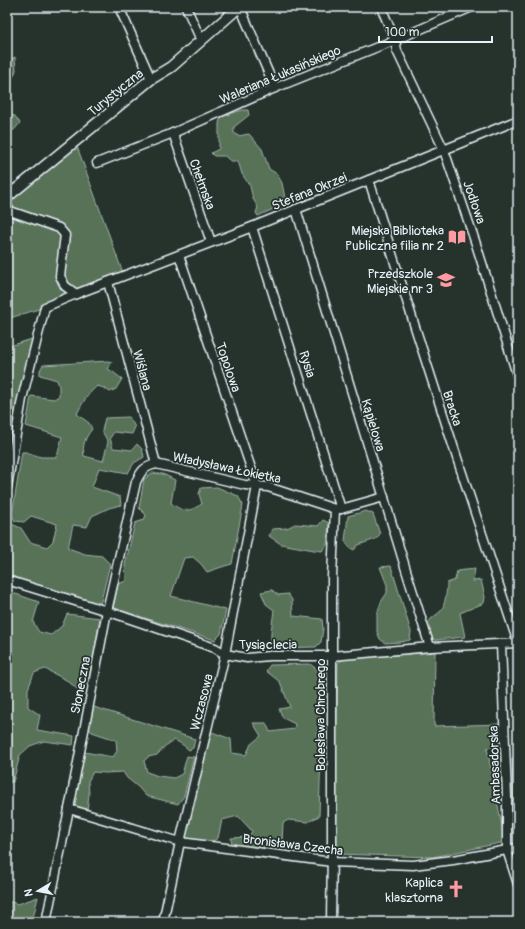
<svg xmlns="http://www.w3.org/2000/svg" width="525" height="929" viewBox="0 0 525 929" font-family="Pangolin,sans-serif">
<style>
.green{fill:#597258;stroke:#a0b2a8}
.lines{fill:none;stroke-linecap:round;stroke-linejoin:round}
.minor-casing{stroke:#e8f1f8;stroke-width:11}
.tertiary-casing{stroke:#e8f1f8;stroke-width:13}
.minor{stroke:#26332d;stroke-width:8}
.tertiary{stroke:#26332d;stroke-width:10}
.labels{text-anchor:middle;stroke-width:3.5;stroke-linejoin:round;paint-order:stroke}
.street-label{font-size:13px;fill:#e8f1f8;stroke:#26332d}
.poi-label{font-size:13px;fill:#e8f1f8;stroke:#26332d;text-anchor:end}
</style>
<rect width="100%" height="100%" fill="#26332d"/>
<filter id="ink" filterUnits="userSpaceOnUse"><feTurbulence type="fractalNoise" baseFrequency=".025" numOctaves="2"/><feDisplacementMap in="SourceGraphic" scale="8" xChannelSelector="R" yChannelSelector="G"/><feConvolveMatrix kernelMatrix="1 2 1 2 8 2 1 2 1" color-interpolation-filters="sRGB"/></filter>
<g filter="url(#ink)">
<!-- green -->
<g class="green">
<path d="M15,57L16,70L13,78L7,77V61Z"/>
<path d="M242,110H248L249,115L234,127V133L238,136L249,134L262,149L269,169L277,174L282,183L286,203L280,206L258,216L256,213L258,207L253,199L250,186L242,174L238,161H230L225,156H214L211,153L219,149V123L221,117Z"/>
<path d="M7,114L15,116L20,123L14,130L7,131Z"/>
<path d="M75,141L124,276L45,307L7,319V197Z"/>
<path d="M35,338L19,394L7,462V347Z"/>
<path d="M108,361L112,362L108,369L113,372L122,379L116,389L110,392L104,388L97,386C88,394 82,403 77,414L89,423L92,429C85,438 82,445 84,456L103,461L108,442L102,431L105,418L129,417L135,427L132,434L114,432L110,438L113,448L132,450L137,444L142,449L144,457L134,463L128,473L99,468L92,487L120,497L121,505L109,508L92,516L87,527L73,525L68,548L85,554L102,556L110,564L100,605L7,575V532L9,523L21,528L30,542L47,547L53,541L57,524L31,516L24,522L15,521L12,515L22,452H26L41,457H57L62,437L26,426L31,396L54,399L59,396V386L57,380L40,375V370L43,365Z"/>
<path d="M152,473L163,474L175,480L171,503C184,513 188,512 202,504L199,494L201,488L217,487L238,496L243,505L232,564C224,566 216,569 207,572L201,564L193,557L184,558L171,596L226,610L221,634L215,640L113,608L118,584L126,581L125,565L135,523L144,520L146,515L139,508L144,479Z"/>
<path d="M366,511L373,514L380,534L376,539L358,545L354,550L349,547L345,541L348,516Z"/>
<path d="M323,520L329,523L327,545L322,551L314,550L281,544L269,536L272,529L287,528L295,524L318,526Z"/>
<path d="M391,566L411,632L410,640L401,642L385,643L380,639L377,632V614L381,602L387,593V585L380,567Z"/>
<path d="M475,569L473,581L481,580L485,597L484,603L460,613L465,637L435,640C429,634 424,627 431,619C434,616 438,614 441,611C445,605 447,591 447,583L455,580L457,571Z"/>
<path d="M272,590L278,595L288,594L292,600L293,616L322,619L323,629L321,642L316,647L277,648L271,644V632L274,610L266,604L261,592Z"/>
<path d="M7,591L39,602L33,622L39,632L51,635L62,626L67,614L100,618L89,683L77,689L68,681L45,669L34,673L28,689V707L40,715L37,730L74,736L73,745L44,741L30,746L20,755L13,782H7V751L12,749V734L7,733Z"/>
<path d="M435,652L434,726L502,724L504,745L487,748L505,842L433,857L334,854L338,663L343,659Z"/>
<path d="M310,664L323,674L319,727L316,741L321,752L319,816L308,822L288,820L283,823L282,842L277,849L232,845L231,838L249,837L252,831L238,816L222,820L218,838L211,842L186,838V832L209,731L231,739L232,753L246,755L251,744L261,736L253,723H266L270,732L294,729L295,724L283,718L279,709L290,707L280,682L266,671L270,665Z"/>
<path d="M94,707L195,739L193,748L189,750L183,745L175,740L165,746L157,755L148,757L144,761L147,772L158,776L174,778L182,774L187,756L194,757L184,796L178,804L146,796L138,787L127,778L123,772L106,773L93,772L88,781L89,794L87,811L80,809L74,806L76,788L84,752L113,757L117,751L116,740L92,732L88,727Z"/>
<path d="M512,758H518V815L514,816Z"/>
<path d="M38,897L32,922H7V901L18,904Z"/>
</g>
<g class="lines">
<!-- minor casing -->
<g class="minor-casing">
<g id="minor">
<path d="M119,7L151,79"/>
<path d="M186,7L201,40"/>
<path d="M240,7L275,88"/>
<path d="M381,7L395,40L397,51L444,150L476,244L518,378"/>
<path d="M173,133L211,242"/>
<path d="M97,163L173,133L275,88L395,40L472,7"/>
<path d="M369,180L415,327L458,461L518,643"/>
<path d="M296,209L406,570L430,647"/>
<path d="M7,210L59,228L65,235L60,276L65,286L76,294"/>
<path d="M252,227L341,509"/>
<path d="M108,282L156,464"/>
<path d="M7,487L22,399L45,307L76,294L252,227L518,120"/>
<path d="M7,580L107,611L215,648L225,654L247,658L270,656H332L430,647L518,643"/>
<path d="M501,644L507,796V850L518,884"/>
<path d="M69,809L180,842L332,862L413,865L453,860L518,848"/>
<path d="M46,922L69,809L107,611L136,482C141,471 144,467 156,464L245,485L268,487L335,509H341L384,497"/>
<path d="M163,922L180,842L225,654L257,486L179,255"/>
<path d="M331,922L332,850V577L335,509"/>
</g>
</g>
<!-- tertiary casing -->
<g class="tertiary-casing">
<path id="tertiary" d="M7,197L151,79L171,67L239,7"/>
</g>
<!-- minor -->
<use href="#minor" class="minor"/>
<!-- tertiary -->
<use href="#tertiary" class="tertiary"/>
</g>
</g>
<!-- icons -->
<defs>
<g id="library-bare" transform="scale(1.38)"><path d="M-6-4Q-3-5.5-.7-3.5V5Q-3 3-6 4ZM6-4Q3-5.5 .7-3.5V5Q3 3 6 4Z" fill="#ff9aa2" stroke="#26332d" stroke-width="2.5" paint-order="stroke"/></g>
<g id="school-bare" transform="scale(1.38)"><path d="M0-5L7-2L0 1L-7-2ZM-4 1L0 2.5L4 1V4Q0 6-4 4Z" fill="#ff9aa2" stroke="#26332d" stroke-width="2.5" paint-order="stroke"/></g>
<g id="church-bare" transform="scale(1.38)"><path d="M-1.2-6h2.4v3.5h3.3v2.4h-3.3V6h-2.4V-.1h-3.3v-2.4h3.3Z" fill="#ff9aa2" stroke="#26332d" stroke-width="2.5" paint-order="stroke"/></g>
</defs>
<g fill-rule="evenodd">
<use href="#library-bare" x="457" y="237"/>
<use href="#school-bare" x="446" y="280"/>
<use href="#church-bare" x="456" y="889"/>
</g>
<g class="labels">
<!-- street labels -->
<g class="street-label">
<text transform="translate(280 74) rotate(-23)" y="5">Waleriana Łukasińskiego</text>
<text transform="translate(115 92) rotate(-39)" y="5">Turystyczna</text>
<text transform="translate(203 184) rotate(70)" y="5">Chełmska</text>
<text transform="translate(309 191) rotate(-22)" y="5">Stefana Okrzei</text>
<text transform="translate(475 202) rotate(71)" y="5">Jodłowa</text>
<text transform="translate(308 364) rotate(72)" y="5">Rysia</text>
<text transform="translate(229 367) rotate(71)" y="5">Topolowa</text>
<text transform="translate(143 370) rotate(75)" y="5">Wiślana</text>
<text transform="translate(453 408) rotate(72)" y="5">Bracka</text>
<text transform="translate(374 425) rotate(73)" y="5">Kąpielowa</text>
<text transform="translate(227 467) rotate(12)" y="5">Władysława Łokietka</text>
<text x="268" y="649">Tysiąclecia</text>
<text transform="translate(80 685) rotate(-79)" y="5">Słoneczna</text>
<text transform="translate(201 702) rotate(-76)" y="5">Wczasowa</text>
<text transform="translate(320 715) rotate(-90)" y="5">Bolesława Chrobrego</text>
<text transform="translate(494 765) rotate(-92)" y="5">Ambasadorska</text>
<text transform="translate(293 844) rotate(7)" y="5">Bronisława Czecha</text>
</g>
<!-- poi labels -->
<g class="poi-label">
<text x="444" y="235">Miejska Biblioteka<tspan x="444" dy="15">Publiczna filia nr 2</tspan></text>
<text x="433" y="278">Przedszkole<tspan x="433" dy="15">Miejskie nr 3</tspan></text>
<text x="443" y="887">Kaplica<tspan x="443" dy="15">klasztorna</tspan></text>
</g>
</g>
<!-- margin -->
<rect width="525" height="929" fill="none" stroke="#26332d" stroke-width="24"/>
<rect x="12" y="12" width="501" height="905" fill="none" stroke="#e8f1f8" stroke-width="1.5" filter="url(#ink)"/>
<!-- north arrow -->
<g transform="translate(38 891) rotate(260)" stroke="#26332d" stroke-width="3" paint-order="stroke">
<path d="M0-3L7 15L0 10L-7 15Z" fill="#e8f1f8"/>
<text y="-6" font-size="11" font-weight="bold" text-anchor="middle" fill="#e8f1f8">N</text>
</g>
<!-- scale -->
<path d="M379 36v6h113v-6" fill="none" stroke="#e8f1f8" stroke-width="2"/>
<text x="385" y="36" font-size="12" fill="#e8f1f8" stroke="#26332d" stroke-width="3" paint-order="stroke">100 m</text>
</svg>
